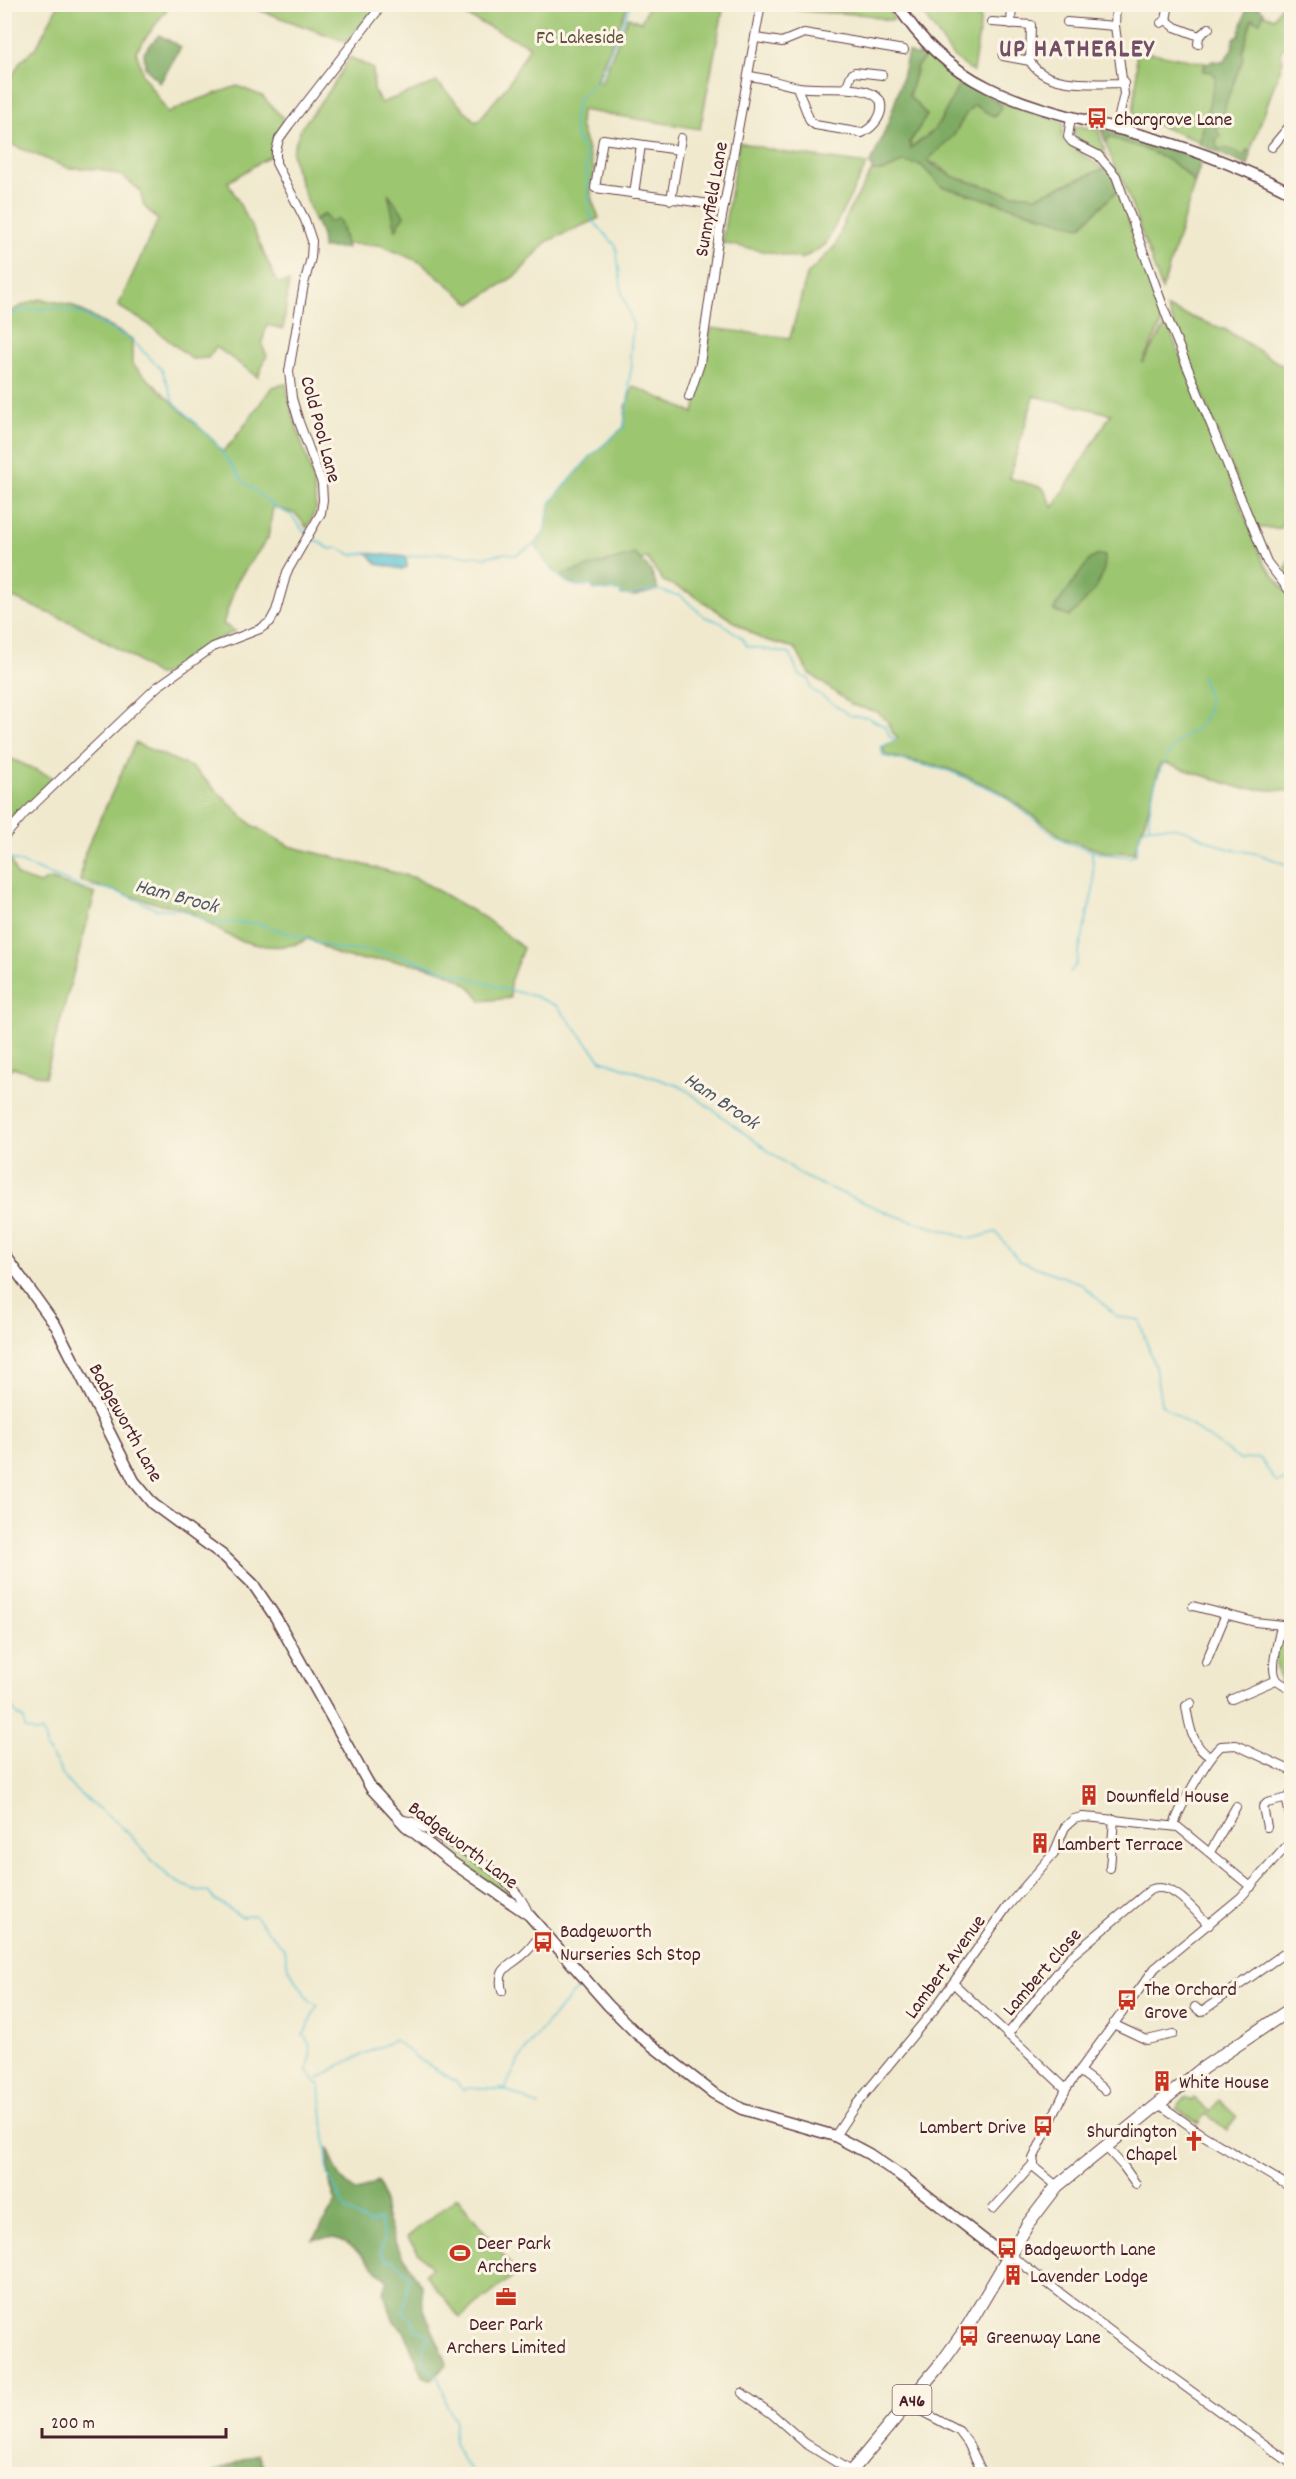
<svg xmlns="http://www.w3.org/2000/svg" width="1296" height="2479" viewBox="0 0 1296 2479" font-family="Dekko,sans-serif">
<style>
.green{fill:#9dc671;stroke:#74724e;stroke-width:1.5;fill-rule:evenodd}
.forest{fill:#7eab63;stroke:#646547;stroke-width:1.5}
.water{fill:#57c1d3;stroke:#50707f;stroke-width:1.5}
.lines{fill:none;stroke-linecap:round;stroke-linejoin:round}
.stream{stroke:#57c1d3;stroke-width:1.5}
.street-casing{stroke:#633d43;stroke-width:10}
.secondary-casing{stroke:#633d43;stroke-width:13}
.primary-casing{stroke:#633d43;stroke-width:14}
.street{stroke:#fff;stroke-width:8}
.secondary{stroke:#fff;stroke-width:10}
.primary{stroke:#fff;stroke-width:12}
.labels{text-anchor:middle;stroke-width:6;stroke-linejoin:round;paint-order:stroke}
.shield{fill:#fcf5e5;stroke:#7f5f63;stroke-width:1.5}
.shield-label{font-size:18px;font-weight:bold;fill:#4a1f2b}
.park-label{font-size:20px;fill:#635140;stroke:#fcf5e5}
.poi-label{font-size:20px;fill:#4a1f2b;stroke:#fcf5e5;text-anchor:start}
.street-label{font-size:20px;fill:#4a1f2b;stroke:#fcf5e5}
.water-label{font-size:21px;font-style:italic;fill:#4f5866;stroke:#fcf5e5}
.district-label{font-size:26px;font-weight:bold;letter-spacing:1.5px;fill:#734f68;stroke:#fcf5e5}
</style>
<rect width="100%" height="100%" fill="#fcf5e5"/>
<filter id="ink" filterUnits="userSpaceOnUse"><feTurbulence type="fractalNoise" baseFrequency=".0167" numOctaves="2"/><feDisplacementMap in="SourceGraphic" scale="12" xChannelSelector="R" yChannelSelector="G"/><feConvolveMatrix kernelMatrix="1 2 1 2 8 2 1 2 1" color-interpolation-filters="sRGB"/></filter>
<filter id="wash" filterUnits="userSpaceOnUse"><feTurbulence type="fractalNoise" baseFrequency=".008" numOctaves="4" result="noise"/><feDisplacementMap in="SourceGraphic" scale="24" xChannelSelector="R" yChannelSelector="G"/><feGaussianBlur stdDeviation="1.35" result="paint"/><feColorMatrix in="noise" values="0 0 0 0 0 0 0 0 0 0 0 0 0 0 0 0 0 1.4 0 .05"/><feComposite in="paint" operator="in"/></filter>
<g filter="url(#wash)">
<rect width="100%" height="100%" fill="#f0e9ce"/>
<!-- green -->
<g class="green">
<path d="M58,5H170L136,51L143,75L168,113L189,103L237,86L262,96L285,120L275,137L270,156L228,182L256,235L277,283L289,282L283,329L267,325C264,335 259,346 267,355L258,377L216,347L208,358L192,359L148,324L118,306L158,220L144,206L140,190L122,176L99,169L68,168L5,142V89L20,62L37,46Z"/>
<path d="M245,5H378L347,42Z"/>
<path d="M464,5H628L596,80L601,83L628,17L641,22L649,5H724L700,129L581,110L580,125L594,170L591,190L592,200L599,218L546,242L518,274L471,304L422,263L380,245L346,244L340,221L329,222L325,214L314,220L295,167L292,152L301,128L330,90L350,57L373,69L374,91L381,103L437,82L476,122L479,120L507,86L530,46L462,14Z"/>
<path d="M778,5H887L894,20C884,21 876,16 867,15C843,12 797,14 778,5Z"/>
<path d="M917,5H973V14L981,18L973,72L954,58Z"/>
<path d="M1281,5H1291V36L1280,53L1283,61L1246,163L1206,147L1254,10L1274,18Z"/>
<path d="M1136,50L1222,66L1203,143L1133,116L1137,78Z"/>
<path d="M929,54C965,93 1014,108 1063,122L1062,139L1103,169L1037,196L1012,194L954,177L938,165L913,155L910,142L927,115L909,96L917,66Z"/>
<path d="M1079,126L1098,130L1107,158L1073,135L1074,128Z"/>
<path d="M1101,129L1202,159L1162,290L1122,178L1114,166Z"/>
<path d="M739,142L781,152L867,164L825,245L802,259L722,243Z"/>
<path d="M903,162L921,165L941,186L1080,227L1118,190L1160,312L1161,325L1142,363L1164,328H1169L1264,563L1291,598V791L1241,788L1168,764H1160L1149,808L1134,853L1105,852L1065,839L998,790L949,769L885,755L883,748L898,738L892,732L887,721L877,712L852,705L808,672L795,648L761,639L690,593L663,581L647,558L641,560L635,554L559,575L545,561L535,544L544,533L551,502L591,456L624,427L626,407L633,386L694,413L711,328L790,338L807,275L836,245L847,214L872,171H885ZM1034,396L1111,414L1053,508L1043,488L1009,478Z"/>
<path d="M41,299L71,305L132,339V364L214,441L222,452L233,441L272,387L286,384L292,412L313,478L316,509L307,528L296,514L273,507L268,538L237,581L223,624L235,631L192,653L164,675H157L130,656L77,625L13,598L5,597L4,316C10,311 33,300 41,299Z"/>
<path d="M1167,308L1226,330L1291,371V504L1280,528H1256Z"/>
<path d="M1291,554V589L1282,579Z"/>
<path d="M135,743L193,768L252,825L289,846L416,878L485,918L523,948L510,982V998L481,1001C465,971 419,963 387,960C373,960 358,961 345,957C331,954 322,945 309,938C286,953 247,946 224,933C202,921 188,904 162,905L80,881L85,852Z"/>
<path d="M5,756L54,778L5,831Z"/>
<path d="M5,858L11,861L17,876L39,884L49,879L95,894L45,1077L12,1067L5,1078Z"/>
<path d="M1281,1625L1291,1626V1689L1280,1682L1275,1658Z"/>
<path d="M412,1825C451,1846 494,1867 520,1903L438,1847Z"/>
<path d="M1186,2097L1191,2101L1194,2098L1210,2112L1219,2100L1237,2117L1227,2130L1206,2114L1199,2124L1176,2109Z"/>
<path d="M457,2197L517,2273L460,2318L425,2274L431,2268L407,2237Z"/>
</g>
<!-- forest -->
<g class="forest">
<path d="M1245,5L1258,7L1264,12L1260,22L1252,19L1243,51V59L1227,100L1220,127H1215L1220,135L1216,140L1217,148L1229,149L1244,156L1247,150L1251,152L1248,166L1199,144L1216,77L1212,72L1203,71L1205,64L1213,61L1223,62L1232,50L1234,38L1239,36L1247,7Z"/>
<path d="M159,35L181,47L160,83L145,67L144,52Z"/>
<path d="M925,45L929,54L917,66L909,96L927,115L910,142L911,148L933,131L941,120L962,79L984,92L1002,106L995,117L974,105L966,114L954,135L927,161L954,177L1012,194L1037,196L1106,168L1112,174L1118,190L1080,227L941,186L921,165L903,162L885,171H872V165H869C888,131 900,89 908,52L917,56Z"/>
<path d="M1101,129L1202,159L1194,183C1176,157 1138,147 1109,137L1106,143Z"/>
<path d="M388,193L404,215L396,230Z"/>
<path d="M325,214L329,222L338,219L340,221L347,248H322L321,233L314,220Z"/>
<path d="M635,554L651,571L658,590L635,596L621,595L620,591L595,590L589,585C578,589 566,583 559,575Z"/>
<path d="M1099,555L1105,556C1106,584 1087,599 1069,617L1053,610L1090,559Z"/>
<path d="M328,2147C334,2165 340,2184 358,2192L377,2181L382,2190L386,2215L395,2242L422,2287L423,2308L447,2363L432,2380L423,2376L404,2331L393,2320L384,2291L388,2281C364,2260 349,2229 313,2240L336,2202L330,2184Z"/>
<path d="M258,2453L266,2474H210L215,2472Z"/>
</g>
<!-- water -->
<path class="water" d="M368,553L406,557L407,567L402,569L377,564Z"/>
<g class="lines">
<!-- stream -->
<g class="stream">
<path d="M4,317L23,310L58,308L80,313L132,340L162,370L174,402L214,441L243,481L273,506L291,515L305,533"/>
<path d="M311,537L330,549L339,548L352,555L368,553"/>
<path d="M535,544C545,561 566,595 589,584L595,590L620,591L621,595C634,597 644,591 656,590C664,590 671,596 680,595L705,617L720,622L742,638L747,646L790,654L799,675L809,679L811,689L851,716L867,717L886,727L889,736L896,740L881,747L883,756L949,771L1000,793L1049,831L1068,843L1103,854L1131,857L1136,854L1139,835L1144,827H1173L1185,830L1226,848L1259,854L1292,867"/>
<path d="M406,557L437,553L485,557L505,553L516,555L535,544L544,533L551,502L591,456L624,427L630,386H628L632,365L630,357L633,325L622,293L616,246L592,220L589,208L586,155L575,136L574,117L578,99L598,81L631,4"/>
<path d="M1149,826C1148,802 1159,761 1176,744C1185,734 1201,729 1206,715C1212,697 1205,692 1202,675"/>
<path d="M4,856L83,888H104L129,896L156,909H181L210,923H257L341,950H365L401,956L501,988L534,996L557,1006L601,1060L682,1087L804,1177L893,1215L971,1239L996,1232L1019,1261L1080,1283L1118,1317L1139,1320L1155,1367L1161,1404L1240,1460L1260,1458L1276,1482L1292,1479"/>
<path d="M1070,972L1076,965L1094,886L1092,851"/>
<path d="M4,1696L17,1715L24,1719L25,1729L38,1733L41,1731L45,1737L46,1749C57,1760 61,1776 72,1787C87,1801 106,1813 122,1827C149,1852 166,1889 208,1892L214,1899L242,1917L254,1915L285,1950L288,1968L311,2002L318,2005C310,2015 311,2026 303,2035C314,2046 310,2057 308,2070L315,2083L320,2085L328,2174L346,2210L369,2224L380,2219L384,2239L380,2252L387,2260H393L410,2276L403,2312L412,2319L415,2330L423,2332L429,2337L424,2343L423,2361L424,2365L437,2376L443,2389L446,2404L455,2421L454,2443L464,2462L471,2469L472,2474"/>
<path d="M318,2079L342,2064L395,2040L417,2058L455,2081L463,2090L469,2088L505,2090C520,2049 551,2019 579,1987"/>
<path d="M500,2087L539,2106"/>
</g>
</g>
</g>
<g filter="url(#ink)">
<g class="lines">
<!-- street casing -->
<g class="street-casing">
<g id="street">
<path d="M1166,20L1175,27L1199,36"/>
<path d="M992,22L1031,25L1030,61C1044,89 1098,83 1124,83"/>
<path d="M1067,22L1115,26"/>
<path d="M1161,23L1166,20L1169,4"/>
<path d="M1011,24L1012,4"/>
<path d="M756,38L782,42L804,33L904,50"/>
<path d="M1198,44L1199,36L1209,28"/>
<path d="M1003,56L1030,61"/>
<path d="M749,76C766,78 782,84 799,87C821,91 866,82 880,100C885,114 874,127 862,133L815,125L810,121L797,87"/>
<path d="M846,88L851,75L855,72L882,75"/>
<path d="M1071,117L1068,137L1072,142L1098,155L1116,176L1167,317L1267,562L1292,594"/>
<path d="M1116,129L1124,94L1115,26L1116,4"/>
<path d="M1272,147L1292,123"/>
<path d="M679,150L603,139L595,188L724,206"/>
<path d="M634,194L641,145"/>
<path d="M671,200L681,138"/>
<path d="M689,397L700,364L719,233L761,4"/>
<path d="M4,837L26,812L157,687L213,647L260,629L270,622L276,611L287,572L321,513L323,500L322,483L299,422L292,398L289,371L304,284L311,258L312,241L305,220L276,163V151L279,139L289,125L383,4"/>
<path d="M1193,1606L1255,1622L1292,1626"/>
<path d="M1281,1625C1279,1639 1270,1666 1276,1678C1278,1683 1287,1686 1292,1689"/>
<path d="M1206,1662L1226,1614"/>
<path d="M1232,1699L1276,1680"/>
<path d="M1191,1703L1186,1706C1189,1724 1192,1748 1211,1757"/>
<path d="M1292,1791L1287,1802L1292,1825"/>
<path d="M399,1819L413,1822C450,1843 515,1873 529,1915"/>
<path d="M1174,1825C1179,1809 1208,1756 1221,1746L1236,1745L1292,1771"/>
<path d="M1267,1827L1263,1807L1267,1803L1288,1798"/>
<path d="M1210,1852L1236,1807"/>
<path d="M1110,1868L1114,1819"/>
<path d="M953,1983L1066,2089"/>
<path d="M502,1991C496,1966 511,1967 525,1953C532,1947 537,1938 544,1931"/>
<path d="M1195,2007L1201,2012L1292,1948"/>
<path d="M1113,2024L1147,2040L1173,2034"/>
<path d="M1007,2035L1070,1957L1150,1890C1172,1880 1194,1911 1209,1925"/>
<path d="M1079,2071L1105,2090"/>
<path d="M1159,2104L1201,2134L1292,2188"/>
<path d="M835,2136L855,2106L933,2011L1007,1907L1054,1853L1065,1827L1074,1819L1082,1817L1096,1818L1178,1827L1251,1887"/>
<path d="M1105,2146L1124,2167L1136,2184"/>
<path d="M1057,2186L1035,2168L1033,2159L1066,2089L1155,1968L1241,1897L1292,1840"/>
<path d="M993,2209L1033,2164"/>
<path d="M1010,2255L1158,2367L1292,2464"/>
<path d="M742,2393L772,2414L805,2443L852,2472"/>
<path d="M908,2404L959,2431L968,2443L983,2474"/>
</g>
</g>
<!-- secondary casing -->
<g class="secondary-casing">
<g id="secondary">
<path d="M897,4C953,96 1040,108 1134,133C1188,147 1242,167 1292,193"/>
<path d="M4,1254L56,1326L134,1481L153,1504L225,1557L253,1584L276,1618L371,1788L406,1826L450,1861L529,1915L608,2005L636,2033L713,2093L742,2109L835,2136L869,2154L907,2180L1007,2258"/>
</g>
</g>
<!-- primary casing -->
<g class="primary-casing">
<path id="primary" d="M849,2474L943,2361L968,2326L1028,2224L1057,2186L1203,2068L1292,2008"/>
</g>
<!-- street -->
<use href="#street" class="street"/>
<!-- secondary -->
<use href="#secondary" class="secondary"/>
<!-- primary -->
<use href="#primary" class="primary"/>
</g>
</g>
<!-- icons -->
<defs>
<g id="bus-bare" transform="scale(1.62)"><path d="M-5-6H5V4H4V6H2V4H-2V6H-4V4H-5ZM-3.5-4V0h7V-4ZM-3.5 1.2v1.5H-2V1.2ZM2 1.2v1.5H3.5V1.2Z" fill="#c8321e" stroke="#fcf5e5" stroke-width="2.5" paint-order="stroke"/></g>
<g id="building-bare" transform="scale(1.62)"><path d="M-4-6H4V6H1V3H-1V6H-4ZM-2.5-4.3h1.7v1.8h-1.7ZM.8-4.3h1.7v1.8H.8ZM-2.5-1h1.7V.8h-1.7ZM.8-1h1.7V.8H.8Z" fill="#c8321e" stroke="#fcf5e5" stroke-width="2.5" paint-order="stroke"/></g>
<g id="church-bare" transform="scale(1.62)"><path d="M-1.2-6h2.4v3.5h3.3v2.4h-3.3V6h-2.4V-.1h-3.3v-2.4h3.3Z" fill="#c8321e" stroke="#fcf5e5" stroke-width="2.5" paint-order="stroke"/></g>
<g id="stadium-bare" transform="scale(1.62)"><path d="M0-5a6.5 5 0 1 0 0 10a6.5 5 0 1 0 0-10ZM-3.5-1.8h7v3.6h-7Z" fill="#c8321e" stroke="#fcf5e5" stroke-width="2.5" paint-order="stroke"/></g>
<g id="office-bare" transform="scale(1.62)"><path d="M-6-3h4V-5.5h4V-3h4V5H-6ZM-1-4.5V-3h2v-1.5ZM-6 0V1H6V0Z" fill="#c8321e" stroke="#fcf5e5" stroke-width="2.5" paint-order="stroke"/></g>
</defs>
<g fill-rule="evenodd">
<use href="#bus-bare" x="1097" y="118"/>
<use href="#building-bare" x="1089" y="1795"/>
<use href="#building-bare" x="1040" y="1843"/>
<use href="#bus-bare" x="543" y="1942"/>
<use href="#bus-bare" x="1127" y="2000"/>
<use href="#building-bare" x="1162" y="2081"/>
<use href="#bus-bare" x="1043" y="2126"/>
<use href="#church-bare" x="1194" y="2141"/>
<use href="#bus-bare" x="1007" y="2248"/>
<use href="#stadium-bare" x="460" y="2253"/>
<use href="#building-bare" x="1013" y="2275"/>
<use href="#office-bare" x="506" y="2297"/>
<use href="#bus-bare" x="969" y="2336"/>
</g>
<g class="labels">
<!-- shield labels -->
<rect class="shield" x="892.5" y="2385" width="39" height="30" rx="4.5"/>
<g class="shield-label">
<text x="912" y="2406">A46</text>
</g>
<!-- park labels -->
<g class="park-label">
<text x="580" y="43">FC Lakeside</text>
</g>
<!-- poi labels -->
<g class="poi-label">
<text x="1114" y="125">Chargrove Lane</text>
<text x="1106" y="1802">Downfield House</text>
<text x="1057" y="1850">Lambert Terrace</text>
<text x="560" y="1937">Badgeworth<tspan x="560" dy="23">Nurseries Sch Stop</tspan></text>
<text x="1144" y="1995">The Orchard<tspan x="1144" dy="23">Grove</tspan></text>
<text x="1179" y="2088">White House</text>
<text x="1026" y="2133" text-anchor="end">Lambert Drive</text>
<text x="1177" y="2137" text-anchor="end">Shurdington<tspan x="1177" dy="23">Chapel</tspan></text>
<text x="477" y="2249">Deer Park<tspan x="477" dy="23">Archers</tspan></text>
<text x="1024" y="2255">Badgeworth Lane</text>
<text x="1030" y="2282">Lavender Lodge</text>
<text x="506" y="2330" text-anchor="middle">Deer Park<tspan x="506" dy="23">Archers Limited</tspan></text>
<text x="986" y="2343">Greenway Lane</text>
</g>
<!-- street labels -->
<g class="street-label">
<text transform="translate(710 199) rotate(-80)" y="7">Sunnyfield Lane</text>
<text transform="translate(322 429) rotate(75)" y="7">Cold Pool Lane</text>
<text transform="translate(127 1422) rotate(61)" y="7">Badgeworth Lane</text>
<text transform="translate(464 1844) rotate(37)" y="7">Badgeworth Lane</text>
<text transform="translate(944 1966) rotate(-54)" y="7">Lambert Avenue</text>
<text transform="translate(1041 1971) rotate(-49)" y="7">Lambert Close</text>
</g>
<!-- water labels -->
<g class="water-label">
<text transform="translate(177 895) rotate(15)" y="7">Ham Brook</text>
<text transform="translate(722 1100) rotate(34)" y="7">Ham Brook</text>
</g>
<!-- district labels -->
<g class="district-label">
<text x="1077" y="56">UP HATHERLEY</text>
</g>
</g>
<!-- margin -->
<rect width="1296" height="2479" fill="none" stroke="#fcf5e5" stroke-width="24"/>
<!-- scale -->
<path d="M42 2428v9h184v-9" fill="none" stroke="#4a1f2b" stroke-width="3"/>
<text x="51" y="2428" font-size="18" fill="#4a1f2b" stroke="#fcf5e5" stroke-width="4.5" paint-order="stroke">200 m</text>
</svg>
